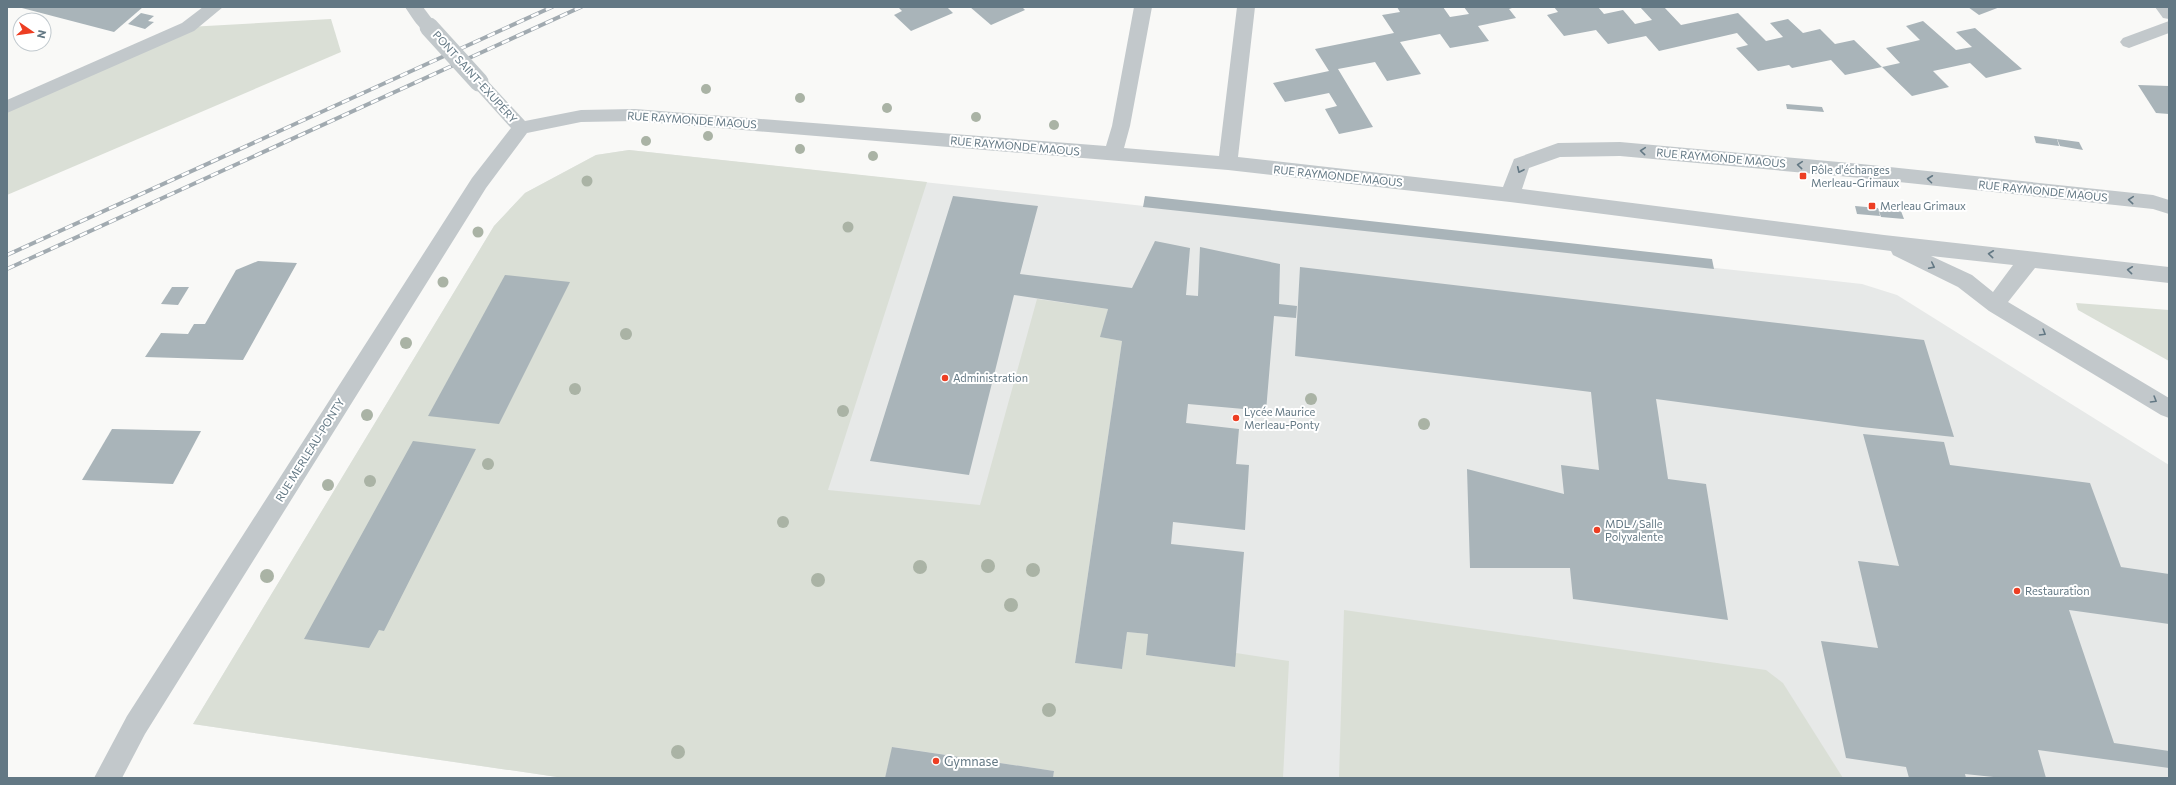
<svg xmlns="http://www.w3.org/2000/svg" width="2176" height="785" viewBox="0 0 2176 785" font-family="Commissioner,sans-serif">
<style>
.built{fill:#e7e9e8}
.green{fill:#dadfd6}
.building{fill:#a9b4b9}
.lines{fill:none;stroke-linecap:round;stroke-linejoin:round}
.minor{fill:#c2c8cb;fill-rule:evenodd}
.rail-casing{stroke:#a1aab0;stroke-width:4}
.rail{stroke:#fff;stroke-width:2.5;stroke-dasharray:8;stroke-linecap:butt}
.minor-bridge{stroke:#c2c8cb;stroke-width:19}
.tree{fill:#aab3a5}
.oneway{stroke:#637884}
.poi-dot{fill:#ed3e23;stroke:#fff;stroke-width:1.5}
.labels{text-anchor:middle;stroke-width:4;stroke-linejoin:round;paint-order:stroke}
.street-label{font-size:11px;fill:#637884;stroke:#fff}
.poi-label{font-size:11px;fill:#637884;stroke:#fff;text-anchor:start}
.near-poi-label{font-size:13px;fill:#637884;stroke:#fff;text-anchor:start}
</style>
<rect width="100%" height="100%" fill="#f9f9f7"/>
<!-- built -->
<path class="built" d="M629,150L1862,284L1897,295L2169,465V778H564L193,724L494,226L525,193L596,155Z"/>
<!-- green -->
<g class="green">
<path d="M331,19L341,52L7,195V107L188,27Z"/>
<path d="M629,150L927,182L828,490L980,505L1037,299L1108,309L1101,337L1122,341L1075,663L1122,669L1127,632L1148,634L1147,655L1234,667L1236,653L1289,661L1283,778H1053L1054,771L893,747L885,778H564L193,724L494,226L525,193L596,155Z"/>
<path d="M2076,303L2169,310V361L2078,310Z"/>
<path d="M1344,610L1766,670L1783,683L1843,778H1339Z"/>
</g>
<!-- building -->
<g class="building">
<path d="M18,7H143L114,32Z"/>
<path d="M898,7H947L953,13L911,31L894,15L902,11Z"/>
<path d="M970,7H1022L1025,10L991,25Z"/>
<path d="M1397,7H1443L1450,17L1469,14L1464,7H1515L1509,9L1516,18L1478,26L1489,41L1450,48L1440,34L1400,42L1421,74L1387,81L1375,62L1338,69L1373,127L1339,134L1325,109L1337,106L1329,93L1285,102L1273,83L1329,71L1315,49L1394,33L1382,15L1400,12Z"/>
<path d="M1554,7H1598L1604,14L1623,10L1635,24L1652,20L1640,7H1664L1681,25L1738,13L1766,41L1783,37L1770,23L1788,19L1803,33L1820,29L1835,44L1854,40L1882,67L1845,75L1831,60L1792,68L1789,65L1758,71L1736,48L1748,45L1737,33L1659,51L1646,36L1608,44L1596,30L1564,36L1547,15L1558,12Z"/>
<path d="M1968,7H2000L1979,15Z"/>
<path d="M141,13L154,16L148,21L154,22L145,29L128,24Z"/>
<path d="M1923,21L1956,50L1972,47L1956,32L1975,28L2022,69L1986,78L1970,63L1933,71L1949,87L1912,96L1882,67L1900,63L1886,48L1920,40L1906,26Z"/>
<path d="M2138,85L2169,86V114L2156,113Z"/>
<path d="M1786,104L1822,107L1824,112L1787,109Z"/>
<path d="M2034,136L2057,139L2059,146L2036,143Z"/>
<path d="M2057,139L2079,142L2083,150L2060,146Z"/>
<path d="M953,196L1038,206L1020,274L1132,288L1155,241L1190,248L1186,295L1198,296L1200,247L1280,264L1279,304L1297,306L1296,318L1274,316L1266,411L1188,404L1186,423L1239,429L1236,464L1249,465L1245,530L1173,522L1171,544L1244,552L1235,667L1146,655L1148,634L1127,632L1122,669L1075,663L1122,341L1100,337L1108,309L1014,295L969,475L870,461Z"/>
<path d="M1145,196L1712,259L1714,269L1143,207Z"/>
<path d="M1855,206L1878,208L1880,216L1857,214Z"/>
<path d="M1878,209L1901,211L1904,219L1881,217Z"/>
<path d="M258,261L297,263L243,360L145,357L161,333L188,334L194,324H205L236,270Z"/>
<path d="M1300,267L1924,340L1954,437L1862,427L1656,399L1668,479L1706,484L1728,620L1573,599L1570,568H1470L1467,469L1564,494L1561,465L1599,470L1591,392L1295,356Z"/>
<path d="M505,275L570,282L499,424L428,416Z"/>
<path d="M172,287H189L178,305L161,304Z"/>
<path d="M112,429L201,431L173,484L82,480Z"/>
<path d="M1863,434L1944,442L1950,465L2090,483L2121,567L2169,574V624L2069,610L2114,743L2169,751V768L2038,750L2046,778H2003L1965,774L1966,778H1909L1906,767L1846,758L1821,641L1878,648L1858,561L1899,566Z"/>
<path d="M413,441L476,449L384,631L379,630L369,648L304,639Z"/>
<path d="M892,747L1054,771L1053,778H885Z"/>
</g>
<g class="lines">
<!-- minor -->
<g class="minor">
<path d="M203,7H223L194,31L7,113V100L182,23Z"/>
<path d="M405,7H423L438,27L435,31C420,35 413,18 405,7Z"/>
<path d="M1134,7H1152L1130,126L1124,148L1219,156L1237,7H1255L1238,157L1503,187L1514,159L1558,143L1620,142L1861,164L2153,195L2169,200V214L2153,209L1861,178L1620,156L1560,157L1529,168L1522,189L1884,235L2169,267V283L2035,268L2008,302L2169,398V418L2161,415L1989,311L1958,287L1893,255L1891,251L1510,202L1228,170L635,121L581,122L527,133L486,188L145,734L122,778H94L127,716L472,178L511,128L473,86L470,82L473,78L479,76L485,78L525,121L581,110L635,109L1106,146L1112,126ZM1931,256L2013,265L1993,292L1972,275Z"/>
<path d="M2155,7H2169V19L2163,18Z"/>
<path d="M2169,21V33L2129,48L2123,46L2120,42L2123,38Z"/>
</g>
<!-- rail casing -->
<g class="rail-casing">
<g id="rail">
<path d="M7,255L552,7"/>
<path d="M7,269L581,7"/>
</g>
</g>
<!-- rail -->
<use href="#rail" class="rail"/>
<!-- minor-bridge -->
<path class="minor-bridge" d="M429,27L479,82"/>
</g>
<!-- trees -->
<g class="tree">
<circle cx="706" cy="89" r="5"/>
<circle cx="800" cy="98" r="5"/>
<circle cx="887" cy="108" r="5"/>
<circle cx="976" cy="117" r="5"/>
<circle cx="1054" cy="125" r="5"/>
<circle cx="708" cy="136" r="5"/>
<circle cx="646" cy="141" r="5"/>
<circle cx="800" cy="149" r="5"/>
<circle cx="873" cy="156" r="5"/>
<circle cx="587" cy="181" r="5.5"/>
<circle cx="848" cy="227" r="5.5"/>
<circle cx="478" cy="232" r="5.5"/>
<circle cx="443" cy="282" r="5.5"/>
<circle cx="626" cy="334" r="6"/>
<circle cx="406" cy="343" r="6"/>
<circle cx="575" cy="389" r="6"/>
<circle cx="1311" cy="399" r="6"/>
<circle cx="843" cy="411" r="6"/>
<circle cx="367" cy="415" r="6"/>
<circle cx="1424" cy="424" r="6"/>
<circle cx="488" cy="464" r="6"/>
<circle cx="370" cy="481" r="6"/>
<circle cx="328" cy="485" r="6"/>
<circle cx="783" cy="522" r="6"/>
<circle cx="988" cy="566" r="7"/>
<circle cx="920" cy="567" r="7"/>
<circle cx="1033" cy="570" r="7"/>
<circle cx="267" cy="576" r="7"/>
<circle cx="818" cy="580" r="7"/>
<circle cx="1011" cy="605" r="7"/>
<circle cx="1049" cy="710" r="7"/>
<circle cx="678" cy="752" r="7"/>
</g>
<!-- one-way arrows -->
<defs><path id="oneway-chevron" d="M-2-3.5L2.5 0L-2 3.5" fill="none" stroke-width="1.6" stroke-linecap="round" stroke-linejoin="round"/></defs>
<g class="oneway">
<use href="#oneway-chevron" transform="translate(1643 151) rotate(-175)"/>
<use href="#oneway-chevron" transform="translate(1800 165) rotate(-175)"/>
<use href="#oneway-chevron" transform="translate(1520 170) rotate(115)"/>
<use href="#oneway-chevron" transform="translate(1930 179) rotate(-173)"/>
<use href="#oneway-chevron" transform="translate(2131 200) rotate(-175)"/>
<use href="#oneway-chevron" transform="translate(1991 254) rotate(-174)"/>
<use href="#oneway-chevron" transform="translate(1932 266) rotate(26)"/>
<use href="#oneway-chevron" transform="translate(2130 270) rotate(-174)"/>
<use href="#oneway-chevron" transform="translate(2043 333) rotate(31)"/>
<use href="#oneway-chevron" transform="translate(2154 400) rotate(31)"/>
</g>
<!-- markers -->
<g class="poi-dot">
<rect x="1799" y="172" width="8" height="8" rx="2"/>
<rect x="1868" y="202" width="8" height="8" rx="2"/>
<circle cx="945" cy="378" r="4"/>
<circle cx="1236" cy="418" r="4"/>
<circle cx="1597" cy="530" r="4"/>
<circle cx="2017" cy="591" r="4"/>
<circle cx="936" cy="761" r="4"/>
</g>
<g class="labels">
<!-- street labels -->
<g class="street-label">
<text transform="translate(475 77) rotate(48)" y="4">PONT SAINT-EXUPÉRY</text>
<text transform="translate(692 120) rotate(4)" y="4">RUE RAYMONDE MAOUS</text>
<text transform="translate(1015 146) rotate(5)" y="4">RUE RAYMONDE MAOUS</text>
<text transform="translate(1721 158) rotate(5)" y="4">RUE RAYMONDE MAOUS</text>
<text transform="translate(1338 176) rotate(6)" y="4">RUE RAYMONDE MAOUS</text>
<text transform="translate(2043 191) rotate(6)" y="4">RUE RAYMONDE MAOUS</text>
<text transform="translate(310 450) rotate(-58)" y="4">RUE MERLEAU-PONTY</text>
</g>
<!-- poi labels -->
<g class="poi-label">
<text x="1811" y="174">Pôle d'échanges<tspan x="1811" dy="13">Merleau-Grimaux</tspan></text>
<text x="1880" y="210">Merleau Grimaux</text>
<text x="953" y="382">Administration</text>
<text x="1244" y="416">Lycée Maurice<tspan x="1244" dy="13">Merleau-Ponty</tspan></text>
<text x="1605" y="528">MDL / Salle<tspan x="1605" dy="13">Polyvalente</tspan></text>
<text x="2025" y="595">Restauration</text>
</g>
<!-- near-poi labels -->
<g class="near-poi-label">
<text x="944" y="766">Gymnase</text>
</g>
</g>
<!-- border -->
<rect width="2176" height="785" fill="none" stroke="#637884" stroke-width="16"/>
<!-- north arrow -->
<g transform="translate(32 32) rotate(103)"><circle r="19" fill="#ffffff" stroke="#c1c9ce"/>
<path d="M0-3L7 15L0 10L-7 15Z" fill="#ed3e23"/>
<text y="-6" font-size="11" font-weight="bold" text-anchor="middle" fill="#637884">N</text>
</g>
</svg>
